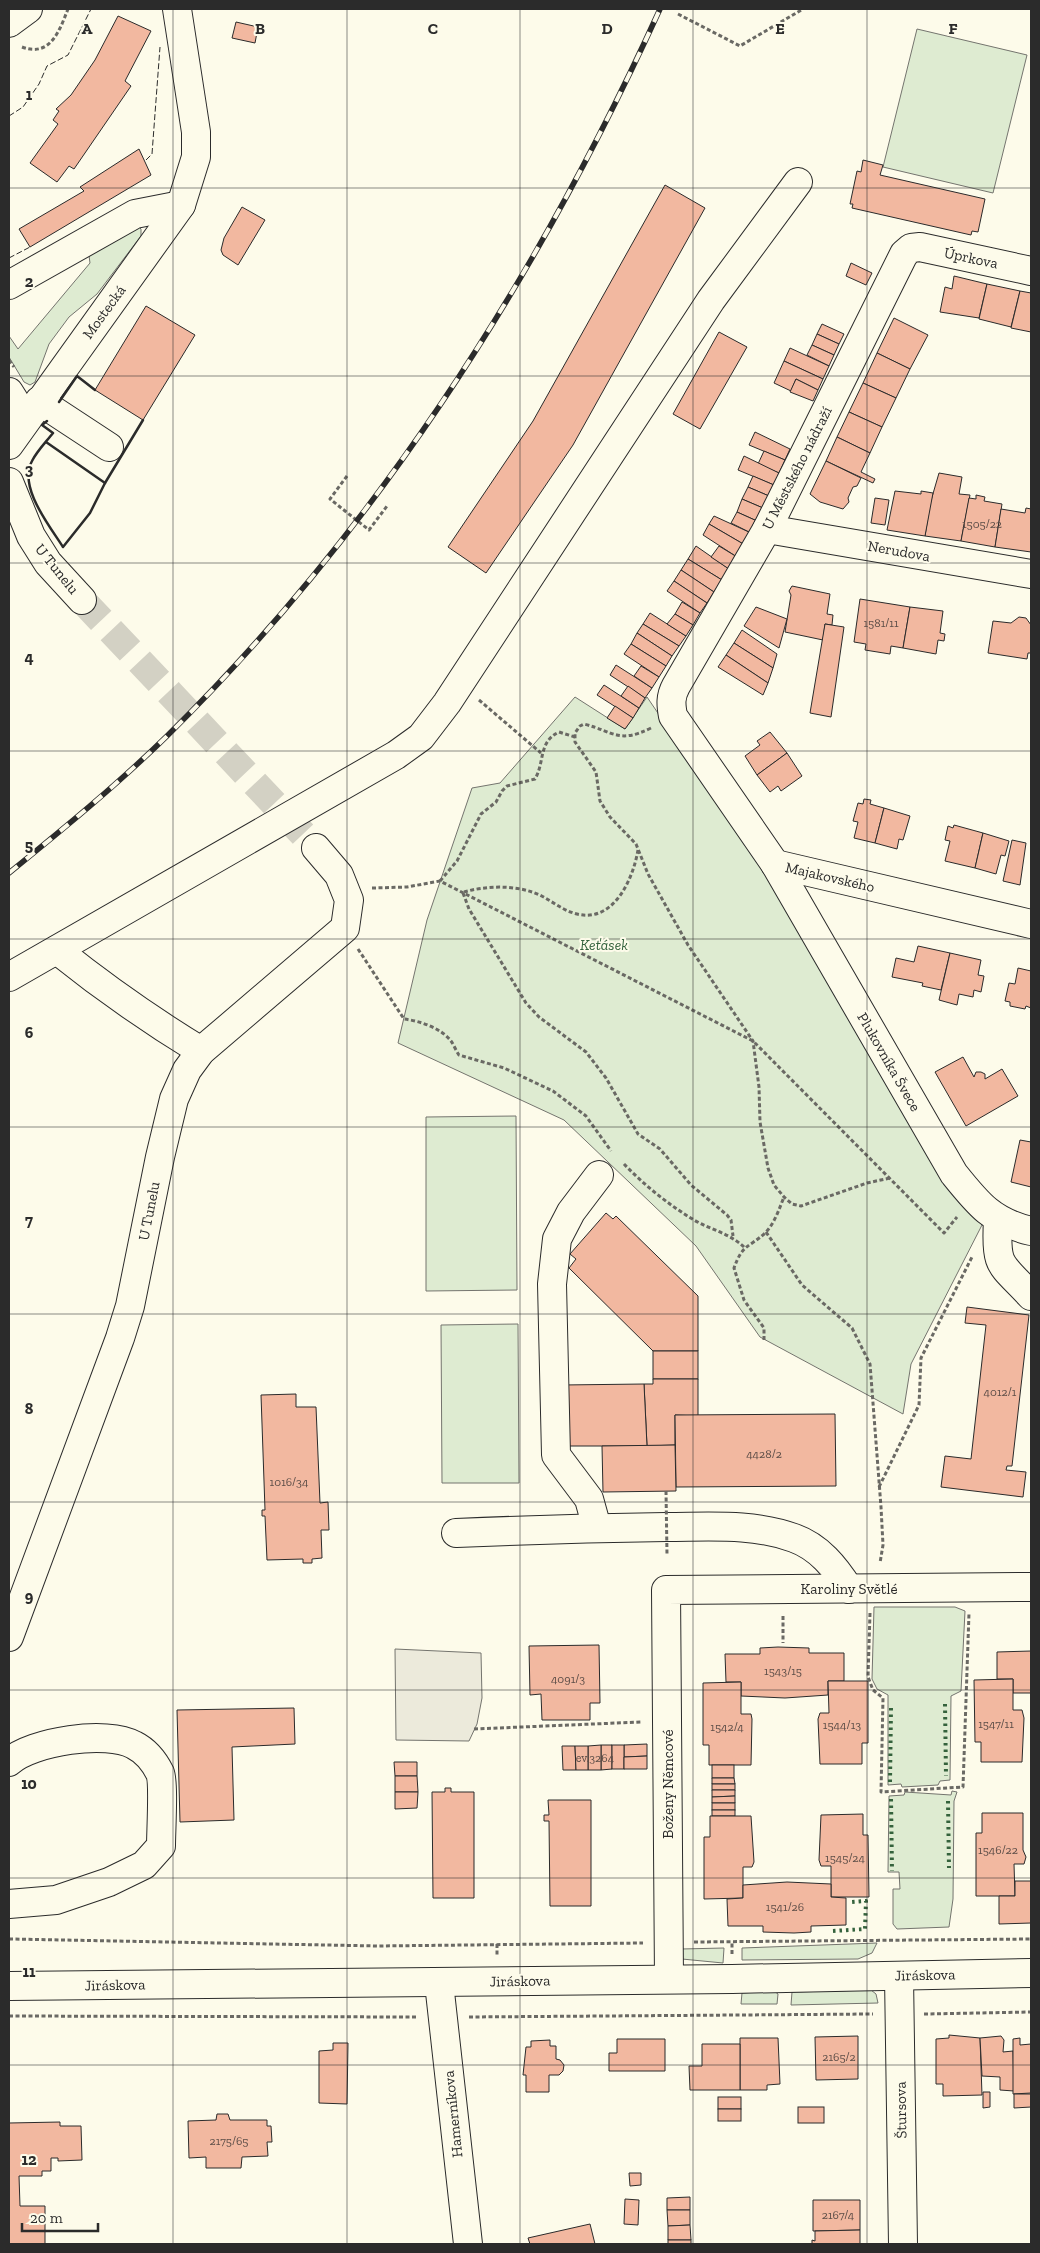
<svg xmlns="http://www.w3.org/2000/svg" width="1040" height="2253" viewBox="0 0 1040 2253" font-family="'Zilla Slab',serif">
<style>
.green{fill:#deebd1;stroke:#74746e}
.parking{fill:#eceadb;stroke:#74746e}
.building{fill:#f2b8a0;stroke:#2b2b2b}
.lines{fill:none;stroke-linecap:round;stroke-linejoin:round}
.minor-tunnel{stroke:#d3d1c4;stroke-width:28;stroke-dasharray:28 14;stroke-linecap:butt}
.minor-casing{stroke:#2b2b2b;stroke-width:30}
.major-casing{stroke:#2b2b2b;stroke-width:30}
.path{stroke:#6a6964;stroke-width:3;stroke-dasharray:4 2.5;stroke-linecap:butt}
.minor{stroke:#fdfbea;stroke-width:28}
.major{stroke:#fdfbea;stroke-width:28}
.rail-casing{stroke:#2b2b2b;stroke-width:5.5}
.rail{stroke:#fdfbea;stroke-width:4;stroke-dasharray:11;stroke-linecap:butt}
.path-bridge{stroke:#6a6964;stroke-width:3;stroke-dasharray:4 2.5;stroke-linecap:butt}
.hedge{stroke:#34623c;stroke-width:4;stroke-dasharray:2.5 4;stroke-linecap:butt}
.fence{stroke:#2b2b2b;stroke-width:1;stroke-dasharray:6 2.5;stroke-linecap:butt}
.wall{stroke:#2b2b2b;stroke-width:2.5}
.grid{fill:none;stroke:#2b2b2b;stroke-width:1;stroke-opacity:0.55}
.labels{text-anchor:middle;stroke-width:4;stroke-linejoin:round;paint-order:stroke}
.number-label{font-size:12px;fill:#5d4e48}
.street-label{font-size:15px;fill:#2b2b2b;stroke:#fdfbea}
.park-label{font-size:15px;font-style:italic;fill:#34623c;stroke:#fdfbea}
.grid-label{font-size:16px;text-anchor:middle;font-weight:bold;fill:#2b2b2b;stroke:#fdfbea;stroke-width:4;stroke-linejoin:round;paint-order:stroke}
</style>
<rect width="100%" height="100%" fill="#fdfbea"/>
<!-- green -->
<g class="green">
<path d="M917,29L1027,55L993,193L883,167Z"/>
<path d="M137,225L141,229V236L97,294L69,317L49,344L35,382L30,385L24,382L9,357V336L18,349L90,263L88,248Z"/>
<path d="M575,697L625,729L647,697L764,869L937,1171L982,1225L911,1364L903,1414L760,1337L696,1246L564,1120L398,1043L427,920L472,788L500,783Z"/>
<path d="M516,1116L517,1290L426,1291V1117Z"/>
<path d="M518,1324L519,1483H442L441,1325Z"/>
<path d="M874,1607H955L965,1611L961,1691L951,1696L950,1780L940,1781L938,1785L902,1787L901,1784L888,1785V1695L877,1689L872,1679Z"/>
<path d="M952,1791L957,1792L954,1801L953,1899L949,1927L897,1929L893,1924V1889H900L899,1872H888L889,1796L904,1795L905,1792L951,1795Z"/>
<path d="M877,1943L872,1953L858,1959L742,1960V1948Z"/>
<path d="M724,1948L723,1963L682,1959L681,1949Z"/>
<path d="M871,1990L876,1994L878,2003L791,2005L792,1992Z"/>
<path d="M774,1991L778,1994L777,2004H741L742,1993Z"/>
</g>
<!-- parking -->
<path class="parking" d="M395,1649L481,1653L482,1698L477,1724L469,1741L396,1740Z"/>
<!-- building -->
<g class="building">
<path d="M118,16L151,31L125,81L131,86L74,169L69,166L57,182L30,163L58,124L53,120L59,111L56,109L71,95L95,60Z"/>
<path d="M236,22L258,27L255,43L232,38Z"/>
<path d="M139,149L151,175L30,247L19,229L84,191L80,187Z"/>
<path d="M863,160L883,165L880,175L985,199L978,232L972,231L971,235L852,208L853,204H850L857,171L861,172Z"/>
<path d="M665,185L705,208L573,445L486,573L448,547L533,421Z"/>
<path d="M242,207L265,220L238,265L223,255L221,250L224,238Z"/>
<path d="M851,263L872,273L866,285L846,276Z"/>
<path d="M954,276L987,284L979,318L940,312L945,287L952,289Z"/>
<path d="M987,284L1020,291L1011,327L979,319Z"/>
<path d="M1020,291L1031,293V332L1011,328Z"/>
<path d="M146,306L195,335L143,420L95,390Z"/>
<path d="M894,318L928,335L910,369L877,353Z"/>
<path d="M822,324L844,334L839,344L817,334Z"/>
<path d="M719,332L747,347L700,429L673,414Z"/>
<path d="M817,334L839,344L834,355L812,345Z"/>
<path d="M812,345L834,355L829,366L807,355Z"/>
<path d="M790,348L829,366L823,379L784,361Z"/>
<path d="M877,353L910,369L896,398L863,383Z"/>
<path d="M784,361L823,379L818,390L796,379L791,391L774,383Z"/>
<path d="M796,379L818,390L813,401L790,392Z"/>
<path d="M863,383L896,398L882,427L849,412Z"/>
<path d="M849,412L882,427L870,453L837,437Z"/>
<path d="M755,432L790,449L785,460L749,445Z"/>
<path d="M837,437L870,453L861,472L875,479L873,483L826,461Z"/>
<path d="M764,451L785,460L779,473L758,464Z"/>
<path d="M744,456L779,473L774,485L738,470Z"/>
<path d="M826,461L861,478L857,486L853,487L848,498L849,502L843,509L820,502L810,494Z"/>
<path d="M939,473L962,477L959,494L970,495L961,541L925,536L930,504Z"/>
<path d="M753,476L774,485L769,496L748,487Z"/>
<path d="M748,487L769,496L763,508L742,499Z"/>
<path d="M895,491L921,494V491L933,493L925,536L887,530Z"/>
<path d="M976,495L985,497L984,501L1002,504L995,547L961,541L969,498L976,499Z"/>
<path d="M875,498L889,500L885,525L871,523Z"/>
<path d="M742,499L763,508L757,521L737,512Z"/>
<path d="M1026,508L1031,509V552L995,547L1001,509L1025,513Z"/>
<path d="M737,512L757,521L751,533L731,523Z"/>
<path d="M714,516L751,533L745,545L709,524Z"/>
<path d="M709,524L745,545L737,557L703,535Z"/>
<path d="M696,546L729,569L722,580L688,559Z"/>
<path d="M719,546L737,557L729,569L711,557Z"/>
<path d="M688,559L722,580L714,592L681,570Z"/>
<path d="M681,570L714,592L707,603L674,581Z"/>
<path d="M674,581L707,603L700,613L667,591Z"/>
<path d="M792,586L830,594L827,614L833,615L832,625L825,624L823,640L785,632L791,595L789,591Z"/>
<path d="M860,599L910,607L903,648L891,646L890,654L865,650L866,644L854,642Z"/>
<path d="M682,602L700,613L693,625L675,614Z"/>
<path d="M756,607L787,619L779,648L744,626Z"/>
<path d="M910,607L943,611L940,633L945,634L944,641L938,640L936,654L903,648Z"/>
<path d="M650,613L686,636L679,646L643,624Z"/>
<path d="M675,614L693,625L686,636L667,624Z"/>
<path d="M1019,617L1026,618L1031,625V653H1028L1027,659L988,653L993,621L1011,623Z"/>
<path d="M643,624L679,646L672,656L637,633Z"/>
<path d="M825,624L844,627L831,717L810,713Z"/>
<path d="M742,630L777,654L773,668L734,643Z"/>
<path d="M637,633L672,656L666,666L631,644Z"/>
<path d="M734,643L773,668L768,683L726,655Z"/>
<path d="M631,644L666,666L659,677L624,654Z"/>
<path d="M726,655L768,683L763,695L718,667Z"/>
<path d="M616,665L652,688L645,698L610,675Z"/>
<path d="M641,666L659,677L652,688L634,676Z"/>
<path d="M604,685L639,708L633,718L597,695Z"/>
<path d="M628,686L645,698L639,708L621,696Z"/>
<path d="M615,706L633,718L625,729L607,718Z"/>
<path d="M770,732L787,753L757,775L745,756L760,745L757,741Z"/>
<path d="M787,753L802,776L781,791L778,786L770,792L757,775Z"/>
<path d="M864,799L871,800L870,804L884,808L875,843L854,838L858,822L853,821L858,803L863,804Z"/>
<path d="M884,808L910,816L903,840L899,839L897,849L875,843Z"/>
<path d="M954,825L983,833L975,868L945,861L950,841L945,840L948,826L953,828Z"/>
<path d="M983,833L1009,841L1005,856L1001,855L996,874L975,868Z"/>
<path d="M1012,840L1026,843L1020,885L1003,881Z"/>
<path d="M918,946L950,953L941,990L922,986L923,983L892,977L896,958L914,962Z"/>
<path d="M950,953L981,960L978,975L984,976L981,992L974,990L973,997L959,994L957,1005L939,1000Z"/>
<path d="M1018,968L1031,971V1008L1026,1006L1025,1009L1010,1006V1002L1005,1001L1009,983L1015,984Z"/>
<path d="M963,1057L974,1077L976,1072H981L985,1074V1079L1002,1069L1018,1096L966,1126L935,1072Z"/>
<path d="M1020,1140L1031,1142V1187L1011,1182Z"/>
<path d="M606,1213L613,1219L616,1216L698,1296V1351H653L569,1268L576,1259L570,1254Z"/>
<path d="M967,1307L1029,1315L1012,1466H1007L1006,1470L1026,1472L1023,1497L941,1487L945,1456L971,1459L986,1325L965,1323Z"/>
<rect x="653" y="1351" width="45" height="28"/>
<path d="M653,1379H698V1416L675,1415V1445L647,1446L644,1384H653Z"/>
<path d="M644,1384L647,1446H563L562,1385Z"/>
<path d="M296,1394V1407H316L320,1503L328,1502L329,1530H321L322,1558L312,1559V1563H303V1559L267,1560L265,1516H262V1510H265L261,1395Z"/>
<path d="M835,1414L836,1486L676,1487L675,1415Z"/>
<path d="M675,1445L676,1491L603,1492L602,1446Z"/>
<path d="M599,1645L600,1703H590V1720H542L541,1694L530,1695L529,1646Z"/>
<path d="M778,1647L809,1648V1653H844V1681H828V1695L785,1698L741,1696V1682H726L725,1654H760V1648Z"/>
<path d="M1031,1651V1693H1013V1679H997V1652Z"/>
<path d="M1013,1679V1710H1022L1024,1718L1022,1762H981V1742H975L974,1680Z"/>
<path d="M828,1681H868V1743H862V1764H820L818,1719L820,1713H829Z"/>
<path d="M741,1682V1714H751L752,1719L751,1765H709V1745H703V1683Z"/>
<path d="M294,1708L295,1744L232,1747L234,1820L180,1822L177,1710Z"/>
<path d="M647,1744V1756L624,1757V1745Z"/>
<path d="M601,1745H612V1769L601,1770Z"/>
<path d="M601,1745V1770H588V1746Z"/>
<rect x="612" y="1745" width="12" height="24"/>
<path d="M562,1746H575L576,1770H563Z"/>
<path d="M575,1746H588V1770H576Z"/>
<path d="M647,1756V1769H624V1757Z"/>
<path d="M394,1762H417V1776H395Z"/>
<rect x="712" y="1765" width="22" height="13"/>
<path d="M395,1776H417L418,1792H395Z"/>
<path d="M712,1778H734L735,1784H712Z"/>
<rect x="712" y="1784" width="23" height="6"/>
<path d="M445,1788H451V1792H474V1898H433L432,1792H445Z"/>
<path d="M712,1790H735V1796L712,1797Z"/>
<path d="M395,1792H418L417,1808L395,1809Z"/>
<path d="M735,1796V1803H712V1797Z"/>
<path d="M548,1800H591V1906H550L549,1821H544V1815H549Z"/>
<rect x="712" y="1803" width="23" height="7"/>
<rect x="712" y="1810" width="23" height="6"/>
<path d="M982,1813H1023V1850L1026,1857L1024,1864H1014L1015,1896H976V1833H982Z"/>
<path d="M863,1814V1835H868L869,1897H831V1866H821L819,1860L821,1815Z"/>
<path d="M710,1816H751L754,1862L752,1867H743V1898L704,1899V1837H710Z"/>
<path d="M1015,1881H1031V1923L999,1924V1896H1015Z"/>
<path d="M787,1882L831,1884V1897L846,1898V1925L811,1926V1932L794,1933L763,1932V1926H728L727,1899L743,1898V1885Z"/>
<path d="M949,2035L980,2038L982,2095L943,2096V2084H936V2039L949,2038Z"/>
<path d="M858,2036V2079L816,2080L815,2037Z"/>
<path d="M1001,2036L1004,2040L1003,2052L1013,2051L1014,2091L1000,2090V2077L982,2076L980,2038Z"/>
<path d="M740,2038H778L780,2084L767,2085V2090H740Z"/>
<path d="M1020,2038V2045L1031,2044V2093L1013,2094V2039Z"/>
<path d="M617,2039H665V2071H609V2053H617Z"/>
<path d="M550,2040V2046H556V2059L560,2060L564,2065L563,2071L559,2075H549V2092H526V2075H523L526,2047H531V2041Z"/>
<path d="M333,2043H348L347,2104L319,2103V2051L333,2050Z"/>
<path d="M702,2044H740V2090H690L689,2066H702Z"/>
<path d="M983,2092H990V2107L983,2108Z"/>
<path d="M1014,2094H1031V2107L1014,2108Z"/>
<rect x="718" y="2097" width="23" height="12"/>
<rect x="798" y="2107" width="26" height="16"/>
<rect x="718" y="2109" width="23" height="12"/>
<path d="M217,2114H228L230,2120H267V2126H271L272,2142H267L268,2156L242,2157L241,2168H206V2157L189,2158L188,2121L216,2120Z"/>
<path d="M60,2122V2126H81L82,2160L58,2161V2158H51V2171H42V2176H19L20,2206H45V2244H9V2123Z"/>
<path d="M629,2173H641V2185L630,2186Z"/>
<path d="M690,2197V2210H667V2198Z"/>
<path d="M625,2199L639,2200L638,2225L624,2224Z"/>
<path d="M813,2200H860V2230L813,2231Z"/>
<path d="M667,2210H690V2225L668,2226Z"/>
<path d="M590,2224L595,2244H530L528,2238Z"/>
<path d="M690,2225L691,2240H668V2226Z"/>
<path d="M860,2230V2244H812V2240L815,2241V2231Z"/>
<rect x="668" y="2240" width="23" height="4"/>
</g>
<g class="lines">
<!-- minor-tunnel -->
<path class="minor-tunnel" d="M82,600L316,848"/>
<!-- minor casing -->
<g class="minor-casing">
<g id="minor">
<path d="M9,23L28,9"/>
<path d="M1031,271L920,247L911,248L904,254L767,529L676,686C670,697 671,705 673,716L775,864L954,1174C978,1204 992,1222 1031,1231"/>
<path d="M9,285L135,214L181,205"/>
<path d="M9,392L26,419"/>
<path d="M39,401L109,447"/>
<path d="M9,445L181,205L196,157V132L177,9"/>
<path d="M9,482L31,536L48,563L82,600"/>
<path d="M767,529L1031,574"/>
<path d="M775,864L1031,924"/>
<path d="M57,950C103,987 150,1020 201,1051"/>
<path d="M9,977L396,755L421,737L447,703L711,300L798,182"/>
<path d="M998,1220C995,1269 1001,1263 1031,1296"/>
<path d="M597,1528L589,1499L556,1455L552,1284L557,1239L571,1212L599,1175"/>
<path d="M456,1533C526,1530 596,1528 666,1527C709,1527 753,1523 794,1538C819,1547 835,1567 849,1589"/>
<path d="M9,1637L120,1338L130,1306L160,1157L174,1099L187,1070L201,1051L345,928L349,900L339,875L316,848"/>
<path d="M9,1762C32,1741 107,1730 134,1745C146,1751 154,1761 160,1773C164,1783 161,1831 161,1846L144,1865L109,1882L56,1900L9,1904"/>
<path d="M899,1976L903,2244"/>
<path d="M669,1979L666,1590L1031,1587"/>
<path d="M439,1983L468,2244"/>
</g>
</g>
<!-- major casing -->
<g class="major-casing">
<path id="major" d="M9,1986L732,1979L1031,1973"/>
</g>
<!-- path -->
<g class="path">
<path d="M678,14L740,46L803,9"/>
<path d="M22,47C51,58 60,29 68,9"/>
<path d="M9,360L14,367"/>
<path d="M347,476L330,499L369,530L387,506"/>
<path d="M479,700L541,753"/>
<path d="M651,728C618,744 615,732 584,724L580,726L575,733V742L596,772L600,801L610,817L636,844L648,874L688,945L753,1041L759,1087L760,1122L768,1168L774,1185L784,1197L792,1204L801,1206L867,1183L890,1178"/>
<path d="M440,881L457,861L481,814L496,802L502,791L507,786L535,779C545,762 538,742 559,732L575,737"/>
<path d="M372,888L407,887L440,881L753,1041L944,1233L957,1217"/>
<path d="M464,892C485,886 511,885 532,892C548,897 560,910 577,914C614,923 633,879 638,850"/>
<path d="M463,893L469,909L526,1003L539,1017L586,1052L606,1078L638,1134L660,1149L691,1185L727,1215L731,1220L733,1236"/>
<path d="M358,949L404,1019C420,1021 441,1028 451,1041C454,1045 456,1051 459,1055L504,1068L553,1091L586,1116L611,1151"/>
<path d="M624,1164C644,1185 669,1205 694,1220C711,1230 729,1233 744,1247"/>
<path d="M766,1232L802,1285L852,1328L870,1364L881,1507L883,1545L880,1563"/>
<path d="M764,1340V1328L744,1300L734,1268C743,1243 749,1248 765,1233C775,1223 779,1209 784,1197"/>
<path d="M879,1487L919,1405L921,1358L972,1257"/>
<path d="M870,1613L868,1677L873,1690L883,1698L881,1792L963,1787L969,1613"/>
<path d="M783,1616V1643"/>
<path d="M474,1729L641,1722"/>
<path d="M9,1939L378,1946L643,1943"/>
<path d="M694,1942L1031,1939"/>
<path d="M497,1944V1956"/>
<path d="M732,1954V1942"/>
<path d="M924,2014L1031,2012"/>
<path d="M9,2016L416,2017"/>
<path d="M469,2017L873,2014"/>
</g>
<!-- minor -->
<use href="#minor" class="minor"/>
<!-- major -->
<use href="#major" class="major"/>
<!-- rail casing -->
<g class="rail-casing">
<path id="rail" d="M9,873C63,829 117,785 167,736C377,529 538,277 660,9"/>
</g>
<!-- rail -->
<use href="#rail" class="rail"/>
<!-- path-bridge -->
<path class="path-bridge" d="M666,1491L667,1555"/>
<!-- hedge -->
<g class="hedge">
<path d="M945,1704L946,1776"/>
<path d="M890,1782L891,1708"/>
<path d="M891,1799L892,1871"/>
<path d="M948,1801L949,1868"/>
<path d="M833,1931L865,1929L866,1901L852,1902"/>
</g>
<!-- fence -->
<g class="fence">
<path d="M9,116L23,107L39,84L47,66L68,55L91,9"/>
<path d="M146,160L152,154L160,47"/>
<path d="M9,258L30,247"/>
</g>
<!-- wall -->
<g class="wall">
<path d="M59,402L77,376L95,390"/>
<path d="M46,442L105,483L90,513L63,547C49,525 18,487 32,461C37,451 46,442 53,433L42,425L47,421"/>
<path d="M105,483L143,420"/>
</g>
</g>
<!-- grid -->
<path class="grid" d="M173,9V2244M347,9V2244M520,9V2244M693,9V2244M867,9V2244M9,188H1031M9,376H1031M9,563H1031M9,751H1031M9,939H1031M9,1127H1031M9,1314H1031M9,1502H1031M9,1690H1031M9,1878H1031M9,2065H1031"/>
<g class="labels">
<!-- number labels -->
<g class="number-label">
<text x="982" y="528">1505/22</text>
<text x="881" y="627">1581/11</text>
<text x="1000" y="1396">4012/1</text>
<text x="764" y="1458">4428/2</text>
<text x="289" y="1486">1016/34</text>
<text x="783" y="1675">1543/15</text>
<text x="568" y="1683">4091/3</text>
<text x="996" y="1728">1547/11</text>
<text x="842" y="1729">1544/13</text>
<text x="727" y="1731">1542/4</text>
<text x="595" y="1762">ev.3264</text>
<text x="998" y="1854">1546/22</text>
<text x="845" y="1862">1545/24</text>
<text x="785" y="1911">1541/26</text>
<text x="839" y="2061">2165/2</text>
<text x="229" y="2145">2175/65</text>
<text x="838" y="2219">2167/4</text>
</g>
<!-- street labels -->
<g class="street-label">
<text transform="translate(971 258) rotate(12)" y="5">Úprkova</text>
<text transform="translate(104 312) rotate(-54)" y="5">Mostecká</text>
<text transform="translate(797 468) rotate(-63)" y="5">U Městského nádraží</text>
<text transform="translate(899 551) rotate(10)" y="5">Nerudova</text>
<text transform="translate(57 569) rotate(51)" y="5">U Tunelu</text>
<text transform="translate(830 877) rotate(13)" y="5">Majakovského</text>
<text transform="translate(889 1062) rotate(60)" y="5">Plukovníka Švece</text>
<text transform="translate(149 1211) rotate(-79)" y="5">U Tunelu</text>
<text x="849" y="1594">Karoliny Světlé</text>
<text transform="translate(668 1784) rotate(-90)" y="5">Boženy Němcové</text>
<text transform="translate(925 1975) rotate(-1)" y="5">Jiráskova</text>
<text transform="translate(520 1981) rotate(-1)" y="5">Jiráskova</text>
<text transform="translate(115 1985) rotate(-1)" y="5">Jiráskova</text>
<text transform="translate(901 2110) rotate(-91)" y="5">Štursova</text>
<text transform="translate(453 2114) rotate(-96)" y="5">Hamerníkova</text>
</g>
<!-- park labels -->
<g class="park-label">
<text x="604" y="950">Keťásek</text>
</g>
</g>
<g class="grid-label">
<text x="87" y="34">A</text>
<text x="260" y="34">B</text>
<text x="433" y="34">C</text>
<text x="607" y="34">D</text>
<text x="780" y="34">E</text>
<text x="953" y="34">F</text>
<text x="29" y="100">1</text>
<text x="29" y="287">2</text>
<text x="29" y="475">3</text>
<text x="29" y="663">4</text>
<text x="29" y="851">5</text>
<text x="29" y="1038">6</text>
<text x="29" y="1226">7</text>
<text x="29" y="1414">8</text>
<text x="29" y="1602">9</text>
<text x="29" y="1789">10</text>
<text x="29" y="1977">11</text>
<text x="29" y="2165">12</text>
</g>
<!-- border -->
<rect width="1040" height="2253" fill="none" stroke="#2b2b2b" stroke-width="20"/>
<!-- scale -->
<path d="M22 2223v8h76v-8" fill="none" stroke="#2b2b2b" stroke-width="2.5"/>
<text x="30" y="2223" font-size="15" fill="#2b2b2b" stroke="#fdfbea" stroke-width="4" paint-order="stroke">20 m</text>
</svg>
